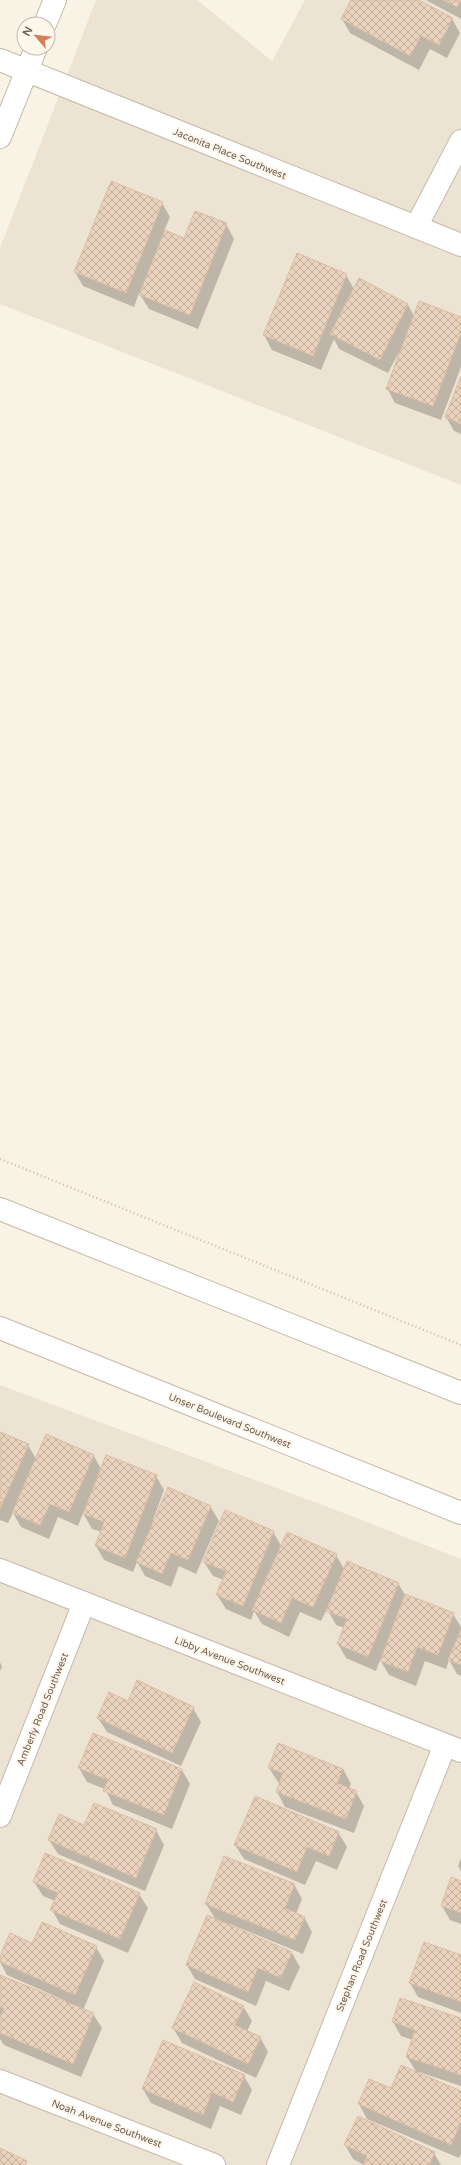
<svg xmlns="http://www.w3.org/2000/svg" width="461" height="2165" viewBox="0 0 461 2165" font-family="'Varela Round',sans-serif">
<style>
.residential{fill:#ede3d3}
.shadow{fill:#0003}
.building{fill:url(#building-cross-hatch);stroke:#dcbda3}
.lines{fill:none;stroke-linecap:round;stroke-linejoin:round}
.minor-casing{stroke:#c7baab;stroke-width:24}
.tertiary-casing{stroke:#c7baab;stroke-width:24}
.secondary-casing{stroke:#c9baa9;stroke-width:24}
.path{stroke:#d0b9a4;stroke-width:2.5;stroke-dasharray:1 3;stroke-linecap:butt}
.minor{stroke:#fff;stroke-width:22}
.tertiary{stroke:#fff;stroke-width:22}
.secondary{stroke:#fff;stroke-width:22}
.labels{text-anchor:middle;stroke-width:4;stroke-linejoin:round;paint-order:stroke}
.street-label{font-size:10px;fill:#6f5c4e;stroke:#fdf7eb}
</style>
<defs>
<pattern id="building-cross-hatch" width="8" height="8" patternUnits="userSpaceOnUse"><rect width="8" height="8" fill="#e9d3be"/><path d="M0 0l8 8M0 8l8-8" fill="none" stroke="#c1ae9d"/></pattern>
</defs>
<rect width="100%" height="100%" fill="#f9f3e5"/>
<!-- residential -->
<g class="residential">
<path d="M96,0H197L272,61L305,0H461V485L0,304V248Z"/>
<path d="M0,1385L336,1510L461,1559V2165H0Z"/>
</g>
<!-- shadow -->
<g class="shadow">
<path d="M352,0H417L452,19L460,33L447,58L430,49L419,70L350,33L342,19Z"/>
<path d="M426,0H461V19Z"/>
<path d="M162,203L170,217L164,231L185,239L226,224L234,239L198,329L149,309L139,293L134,307L83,286L75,272Z"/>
<path d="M297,255L346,275L354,289L359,280L408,305L414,316L461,318V367L441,420L395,403L387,388L399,352L388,373L339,349L334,339L321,370L272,350L264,335Z"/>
<path d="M461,379V434L454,431L446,417Z"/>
<path d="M0,1433L28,1445L36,1459L46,1436L94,1456L101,1469L156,1476L164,1490L153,1520H155L210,1506L219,1521L196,1574L179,1566L171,1587L145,1576L137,1562L133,1572L104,1560L96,1546L102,1532L92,1529L83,1513L78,1526L58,1517L49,1539L21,1527L13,1513L8,1523L0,1520Z"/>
<path d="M273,1532L282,1547L336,1555L344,1569L398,1583L405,1595L453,1614L461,1627V1676L457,1674L449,1660L446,1669L425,1661L416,1686L389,1675L380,1660L376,1671L346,1658L338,1644L345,1628L336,1625L327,1609L321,1621L300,1612L289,1637L262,1624L254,1611L251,1620L226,1609L217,1595L224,1580L213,1576L204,1562Z"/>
<path d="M0,1662L2,1667L0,1671Z"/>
<path d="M128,1702L193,1708L201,1722L181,1766L107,1732L98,1718Z"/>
<path d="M79,1768L182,1770L190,1784L172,1829L113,1805L105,1789L87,1782Z"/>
<path d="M269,1768L343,1769L351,1784L349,1789L356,1792L364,1806L354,1833L285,1807L277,1792L280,1783L278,1782Z"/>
<path d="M85,1827L156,1830L164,1845L145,1891L58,1854L49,1840Z"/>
<path d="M338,1832L347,1847L337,1870L316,1861L305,1885L244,1859L235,1845Z"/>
<path d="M461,1858V1871L458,1866Z"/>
<path d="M34,1882L139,1894L148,1908L128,1953L60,1924L52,1910L55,1901L43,1896Z"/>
<path d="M461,1882V1924L450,1920L442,1906Z"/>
<path d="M294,1884L302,1899L296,1914L304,1917L312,1932L303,1954L230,1924V1926L292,1953L300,1967L289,1991L266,1981L256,2006L195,1979L187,1965L216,1920L206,1904Z"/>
<path d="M33,1945L96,1947L104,1961L83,2010L93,2014L102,2028L81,2077L4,2045L0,2039V1976L65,2003L66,2001L7,1975L0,1962V1958Z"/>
<path d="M461,1956V2013L418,1997L410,1983Z"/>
<path d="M243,2006L252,2021L247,2031L260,2037L268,2052L256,2078L182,2043L173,2028Z"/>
<path d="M461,2019V2086L419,2072V2074L461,2092V2154L459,2158L367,2119L359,2104L369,2080L392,2090L417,2073L407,2057L413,2040L401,2036L393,2022Z"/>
<path d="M244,2076L252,2090L241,2115L220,2106L211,2129L151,2103L143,2089Z"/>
<path d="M345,2145L434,2153L441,2165H364L353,2159Z"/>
</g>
<!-- building -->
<g class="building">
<path d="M351,0H419L453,18L439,45L421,36L410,56L341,19Z"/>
<path d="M443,0H461L457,7Z"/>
<path d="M111,181L163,202L126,293L74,272Z"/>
<path d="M195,211L227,223L190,315L139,295L165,230L184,238Z"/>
<path d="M297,253L347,274L313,356L263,335Z"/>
<path d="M359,278L408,304L380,360L330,334Z"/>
<path d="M419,301L461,317V333L433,406L386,389Z"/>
<path d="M461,376V424L445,417Z"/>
<path d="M0,1432L29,1444L0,1509Z"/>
<path d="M46,1434L94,1455L69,1512L50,1504L40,1525L12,1513Z"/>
<path d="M106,1455L157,1475L125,1558L95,1546L104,1522L83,1514Z"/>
<path d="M168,1487L211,1506L188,1560L171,1553L162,1574L136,1562Z"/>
<path d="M225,1510L274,1531L243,1606L216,1595L226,1571L203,1562Z"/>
<path d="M287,1532L337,1554L313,1607L292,1598L281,1623L252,1610Z"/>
<path d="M347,1561L399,1583L368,1657L337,1644L347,1619L326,1611Z"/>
<path d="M405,1594L454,1613L438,1655L417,1647L408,1672L380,1661Z"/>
<path d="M461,1629V1665L448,1660Z"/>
<path d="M137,1680L194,1707L172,1753L97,1718L109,1692L128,1701Z"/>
<path d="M93,1733L182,1769L164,1815L103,1791L108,1780L78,1768Z"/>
<path d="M278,1743L343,1769L337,1783L357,1791L346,1819L276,1792L283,1773L268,1768Z"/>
<path d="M255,1796L339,1832L329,1856L307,1847L297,1872L234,1845Z"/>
<path d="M94,1803L157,1829L136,1878L48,1840L59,1814L84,1825Z"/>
<path d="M45,1853L140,1893L120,1939L50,1910L58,1893L33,1882Z"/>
<path d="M224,1856L295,1884L285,1908L305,1917L295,1940L205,1904Z"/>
<path d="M451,1877L461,1881V1913L441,1906Z"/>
<path d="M207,1915L292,1952L281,1978L258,1968L248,1992L186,1965Z"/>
<path d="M42,1922L97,1946L75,1995L0,1962V1956L10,1933L32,1943Z"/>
<path d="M424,1942L461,1955V2002L409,1983Z"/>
<path d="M0,1975L94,2013L73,2064L0,2033V2017L4,2008L0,2007Z"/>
<path d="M194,1982L244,2006L235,2025L261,2037L248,2064L172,2028Z"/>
<path d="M400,1998L461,2018V2075L406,2057L415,2030L392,2022Z"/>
<path d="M163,2040L245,2075L233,2102L212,2092L203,2115L142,2089Z"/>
<path d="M401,2065L461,2091V2122L451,2145L358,2104L369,2079L391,2088Z"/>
<path d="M358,2116L435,2152L429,2165H363L367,2156L344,2145Z"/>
<path d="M0,2148L27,2161L25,2165H0Z"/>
</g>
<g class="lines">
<!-- minor casing -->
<g class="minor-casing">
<g id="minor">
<path d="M0,60L461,245"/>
<path d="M416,227L461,141"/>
<path d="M0,1570L461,1751"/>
<path d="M0,1816L84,1603"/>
<path d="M0,2081L214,2165"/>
<path d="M278,2165L445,1745"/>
</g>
</g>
<!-- tertiary casing -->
<g class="tertiary-casing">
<g id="tertiary">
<path d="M45,24L55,0"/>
<path d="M0,137L36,48"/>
</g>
</g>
<!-- secondary casing -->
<g class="secondary-casing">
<g id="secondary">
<path d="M0,1209L461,1393"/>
<path d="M0,1328L461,1513"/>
</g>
</g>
<!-- path -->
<path class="path" d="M0,1159L461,1345"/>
<!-- minor -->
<use href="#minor" class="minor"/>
<!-- tertiary -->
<use href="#tertiary" class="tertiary"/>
<!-- secondary -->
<use href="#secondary" class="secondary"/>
</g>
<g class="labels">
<!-- street labels -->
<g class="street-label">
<text transform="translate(230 153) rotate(22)" y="4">Jaconita Place Southwest</text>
<text transform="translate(230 1420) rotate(22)" y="4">Unser Boulevard Southwest</text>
<text transform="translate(230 1660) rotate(21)" y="4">Libby Avenue Southwest</text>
<text transform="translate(42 1709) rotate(-68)" y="4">Amberly Road Southwest</text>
<text transform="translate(361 1955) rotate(-68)" y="4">Stephan Road Southwest</text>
<text transform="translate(107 2123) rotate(21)" y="4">Noah Avenue Southwest</text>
</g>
</g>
<!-- north arrow -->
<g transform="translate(36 36) rotate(298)"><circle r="19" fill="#fdf7eb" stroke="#c4b9ac"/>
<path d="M0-3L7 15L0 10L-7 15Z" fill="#d57f59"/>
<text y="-6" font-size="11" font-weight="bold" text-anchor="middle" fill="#6f5c4e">N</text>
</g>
</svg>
